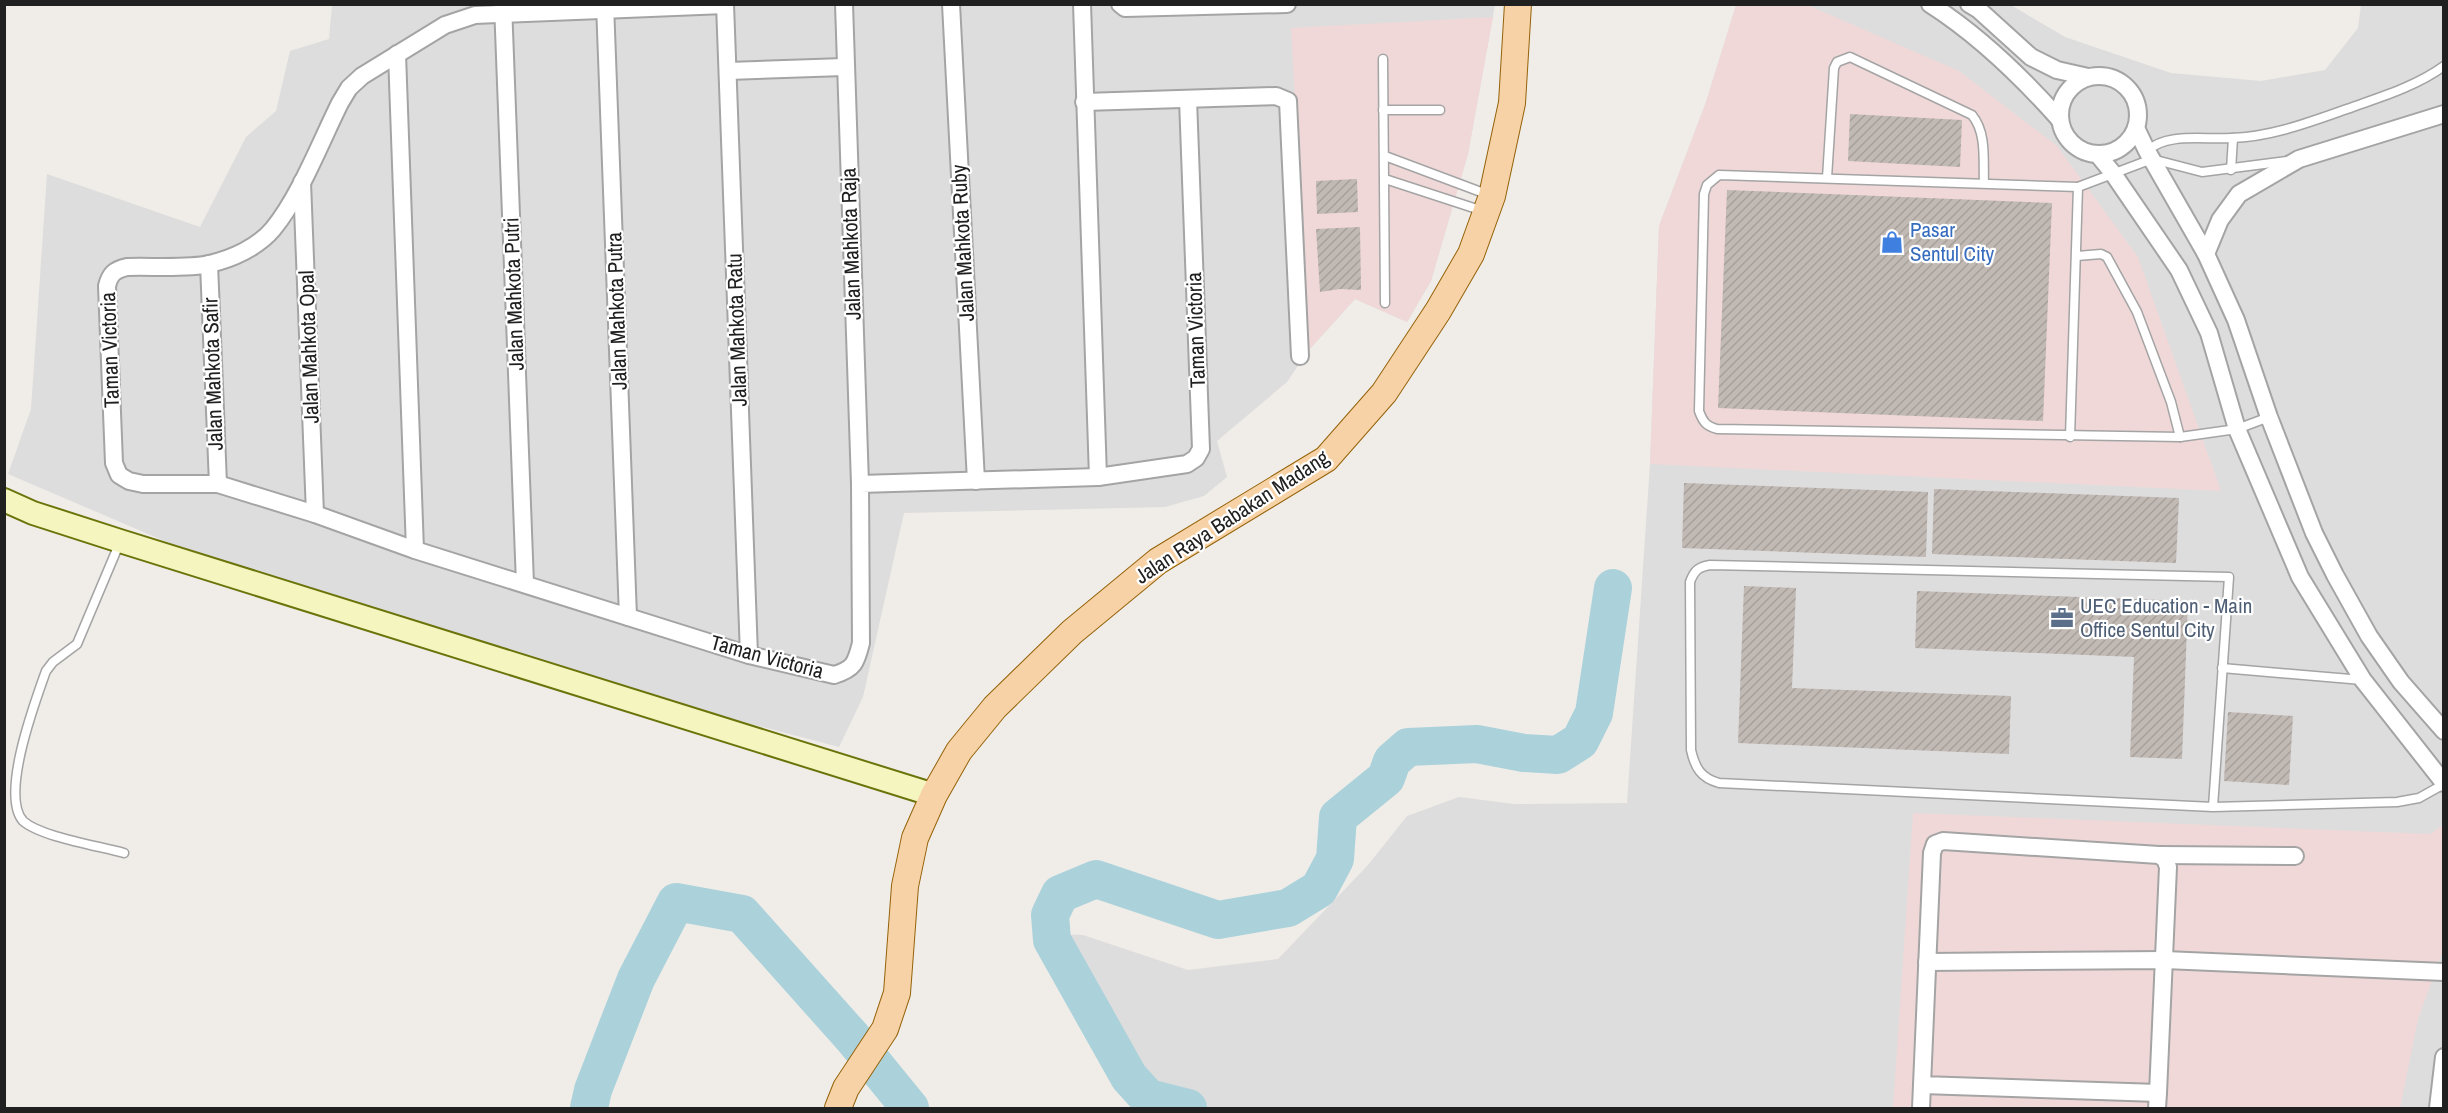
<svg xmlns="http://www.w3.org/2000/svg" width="2448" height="1113" viewBox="0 0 2448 1113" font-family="'Archivo Narrow',sans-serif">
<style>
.residential{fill:#dedddd}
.commercial{fill:#f0d8d8}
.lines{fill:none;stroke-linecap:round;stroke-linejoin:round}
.river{stroke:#abd2db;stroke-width:38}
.building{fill:url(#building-hatch)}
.lane-casing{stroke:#a4a4a4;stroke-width:11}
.street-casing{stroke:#a4a4a4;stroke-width:20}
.secondary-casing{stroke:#6b740b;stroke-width:26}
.primary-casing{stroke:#946208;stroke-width:28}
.lane{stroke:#fff;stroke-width:8}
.street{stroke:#fff;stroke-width:16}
.secondary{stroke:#f5f6bf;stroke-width:22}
.primary{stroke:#f7d2a6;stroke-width:26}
.labels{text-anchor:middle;stroke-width:4.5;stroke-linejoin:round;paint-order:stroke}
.shop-label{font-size:21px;fill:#366cbe;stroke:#fff;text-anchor:start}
.street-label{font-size:21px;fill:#202020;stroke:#fff}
.service-label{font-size:21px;fill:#4e5e75;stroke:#fff;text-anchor:start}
</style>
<defs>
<pattern id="building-hatch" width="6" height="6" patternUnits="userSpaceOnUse" patternTransform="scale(1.5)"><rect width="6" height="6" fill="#c1b9b4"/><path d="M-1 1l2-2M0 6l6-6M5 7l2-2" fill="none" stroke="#a69f9a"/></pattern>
</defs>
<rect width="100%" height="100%" fill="#f0ede8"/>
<!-- residential -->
<g class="residential">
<path d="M332,5H1495L1468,154L1431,281L1407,322L1355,299L1308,351L1287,382L1217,441L1227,477L1204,496L1165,507L904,513L863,697L839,747L335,614L8,474L31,409L47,174L200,227L246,137L276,111L290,51L329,39Z"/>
<path d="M1736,5H2011L2065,37L2171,73L2261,81L2325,70L2358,28L2361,5H2443V1108H1143L1049,971L1054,934L1083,935L1188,970L1278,959L1368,865L1407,816L1459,797L1514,804L1627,803L1650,464L1659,226L1706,102Z"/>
</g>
<!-- commercial -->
<g class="commercial">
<path d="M1805,4L1959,71L2057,146L2138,257L2221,491L1650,464L1659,226L1706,102L1736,5Z"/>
<path d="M1493,17L1468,154L1431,281L1407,322L1355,299L1308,351L1291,28Z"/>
<path d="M1913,813L2430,834L2443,825V950L2418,1019L2400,1108H1893Z"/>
</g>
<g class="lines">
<!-- river -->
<g class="river">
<path d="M589,1108L593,1090L636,979L676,902L742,914L852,1037L910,1108"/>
<path d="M1188,1108L1148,1098L1129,1077L1052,940L1050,915L1060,894L1096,879L1218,920L1288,908L1319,889L1335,859L1338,817L1386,778L1392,761L1408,747L1477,744L1524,753L1558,755L1580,741L1594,713L1613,588"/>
</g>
</g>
<!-- building -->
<g class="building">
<path d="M1850,114L1962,120L1960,167L1848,161Z"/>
<path d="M1357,179L1358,212L1317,214L1316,181Z"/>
<path d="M1727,190L2052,203L2043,421L1718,408Z"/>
<path d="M1360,227L1361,290L1340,289L1320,292L1316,229Z"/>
<path d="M1684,483L1928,492L1926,557L1682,548Z"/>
<path d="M1934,489L2179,498L2176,563L1932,554Z"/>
<path d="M1744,586L1796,588L1792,688L2011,696L2009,754L1738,743Z"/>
<path d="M1917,591L2188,601L2182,759L2130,757L2134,657L1915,648Z"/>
<path d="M2228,712L2293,716L2289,785L2224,781Z"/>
</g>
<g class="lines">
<!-- lane casing -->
<g class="lane-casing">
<g id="lane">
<path d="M1383,59L1385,303"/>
<path d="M1383,110H1440"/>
<path d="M2147,151C2167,132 2205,140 2231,138C2271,137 2310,122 2347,109C2380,97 2415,87 2444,66"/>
<path d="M1385,156L1489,195"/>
<path d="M2231,170L2233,138"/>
<path d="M1827,178L1834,68L1837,62L1850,57L1972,115C1987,133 1983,161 1984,183"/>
<path d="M1385,179L1483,211"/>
<path d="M2077,256L2101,254L2107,257L2137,312L2171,402L2180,437"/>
<path d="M2269,417L2237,429L2180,437L1717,429C1706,426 1703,422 1699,411L1704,194L1707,185L1719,175L2078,187L2152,159L2202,172L2287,161"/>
<path d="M2070,437L2078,187"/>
<path d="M120,542L77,644L53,662L46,671C35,702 0,795 23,821C41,837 99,846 124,853"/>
<path d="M2222,668L2362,680"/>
<path d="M2213,807L2229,577L1710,565C1698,567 1694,571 1690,582L1691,750C1695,768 1701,778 1719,783L2213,807L2397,802L2419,798L2444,784"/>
</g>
</g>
<!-- street casing -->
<g class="street-casing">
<g id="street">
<path d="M503,4L525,584"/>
<path d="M605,4L628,617"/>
<path d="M725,4L749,655"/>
<path d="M844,4L860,484"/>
<path d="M951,4L976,481"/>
<path d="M1082,4L1098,477"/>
<path d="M1120,4L1125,8L1287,4"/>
<path d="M1930,4C1980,36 2021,76 2060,120"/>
<path d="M1969,4L1979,10L2031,57L2057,70L2088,77"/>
<path d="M725,5L475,15L445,25L362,76L349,88L340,103C321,141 300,196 273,229C258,247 232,259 209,264C189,269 149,266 127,267C114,270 110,274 107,286L114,463L119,475L129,481L143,484H218L315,514L415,550L749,655L834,675C854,669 856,663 861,643L860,484L1098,477L1187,464L1196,458L1201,449L1188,99"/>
<path d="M397,54L415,550"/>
<path d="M728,71L844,67"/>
<circle cx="2099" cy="115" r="39"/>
<path d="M1084,102L1276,96L1288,101L1300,356"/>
<path d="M2136,128L2147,151L2206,254L2236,320L2269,417L2314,533L2335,575L2369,636L2401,682L2444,731"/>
<path d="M2098,155L2112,172L2179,270L2209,333L2237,429L2300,577L2363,680L2444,783"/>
<path d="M302,182L315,514"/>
<path d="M2206,254L2220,220L2239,194L2299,159L2444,114"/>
<path d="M209,264L218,484"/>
<path d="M1943,841L2159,855L2165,859L2168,867L2158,1093L1922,1085L1932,853L1935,844Z"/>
<path d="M2159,855L2295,856"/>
<path d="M1927,962L2165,960L2444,972"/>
<path d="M1921,1108L1922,1085"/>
<path d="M2157,1108L2158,1093"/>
<path d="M2438,1108L2444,1057"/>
</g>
</g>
<!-- secondary casing -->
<g class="secondary-casing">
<path id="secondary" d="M4,500L33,513L120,541L934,795"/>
</g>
<!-- primary casing -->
<g class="primary-casing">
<path id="primary" d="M838,1108L846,1088L885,1029L897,993L905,886L915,838L934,795L959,751L995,707L1072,632L1158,561L1326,459L1384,393L1438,311L1471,254L1492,196L1512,103L1518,4"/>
</g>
<!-- lane -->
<use href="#lane" class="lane"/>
<!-- street -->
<use href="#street" class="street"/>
<!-- secondary -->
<use href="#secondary" class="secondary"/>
<!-- primary -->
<use href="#primary" class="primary"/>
</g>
<!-- icons -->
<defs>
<g id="shop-bare" transform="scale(1.8)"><path d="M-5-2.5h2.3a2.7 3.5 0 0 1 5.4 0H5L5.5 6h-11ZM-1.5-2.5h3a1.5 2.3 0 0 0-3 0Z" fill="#3f7fe0" stroke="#fff" stroke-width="2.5" paint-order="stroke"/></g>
<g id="office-bare" transform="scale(1.8)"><path d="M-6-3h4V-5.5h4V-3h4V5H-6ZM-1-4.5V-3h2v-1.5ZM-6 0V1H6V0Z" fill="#5c6f8a" stroke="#fff" stroke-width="2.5" paint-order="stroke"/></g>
</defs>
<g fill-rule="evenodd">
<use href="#shop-bare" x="1892" y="242"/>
<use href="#office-bare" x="2062" y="618"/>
</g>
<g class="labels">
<!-- shop labels -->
<g class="shop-label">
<text x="1910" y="237">Pasar<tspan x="1910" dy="24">Sentul City</tspan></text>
</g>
<!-- street labels -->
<g class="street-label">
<text transform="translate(963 243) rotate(-93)" y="7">Jalan Mahkota Ruby</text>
<text transform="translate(851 244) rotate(-92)" y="7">Jalan Mahkota Raja</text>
<text transform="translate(514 294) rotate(-92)" y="7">Jalan Mahkota Putri</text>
<text transform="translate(617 311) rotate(-92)" y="7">Jalan Mahkota Putra</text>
<text transform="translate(737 330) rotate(-92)" y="7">Jalan Mahkota Ratu</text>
<text transform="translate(1196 330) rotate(-92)" y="7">Taman Victoria</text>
<text transform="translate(309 347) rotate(-92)" y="7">Jalan Mahkota Opal</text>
<text transform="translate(110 350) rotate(-92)" y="7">Taman Victoria</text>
<text transform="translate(213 374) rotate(-92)" y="7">Jalan Mahkota Safir</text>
<text transform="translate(1232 517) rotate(-33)" y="7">Jalan Raya Babakan Madang</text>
<text transform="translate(767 657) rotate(15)" y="7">Taman Victoria</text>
</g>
<!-- service labels -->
<g class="service-label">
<text x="2080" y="613">UEC Education - Main<tspan x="2080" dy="24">Office Sentul City</tspan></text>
</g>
</g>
<!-- border -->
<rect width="2448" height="1113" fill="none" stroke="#202020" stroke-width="12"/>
</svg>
